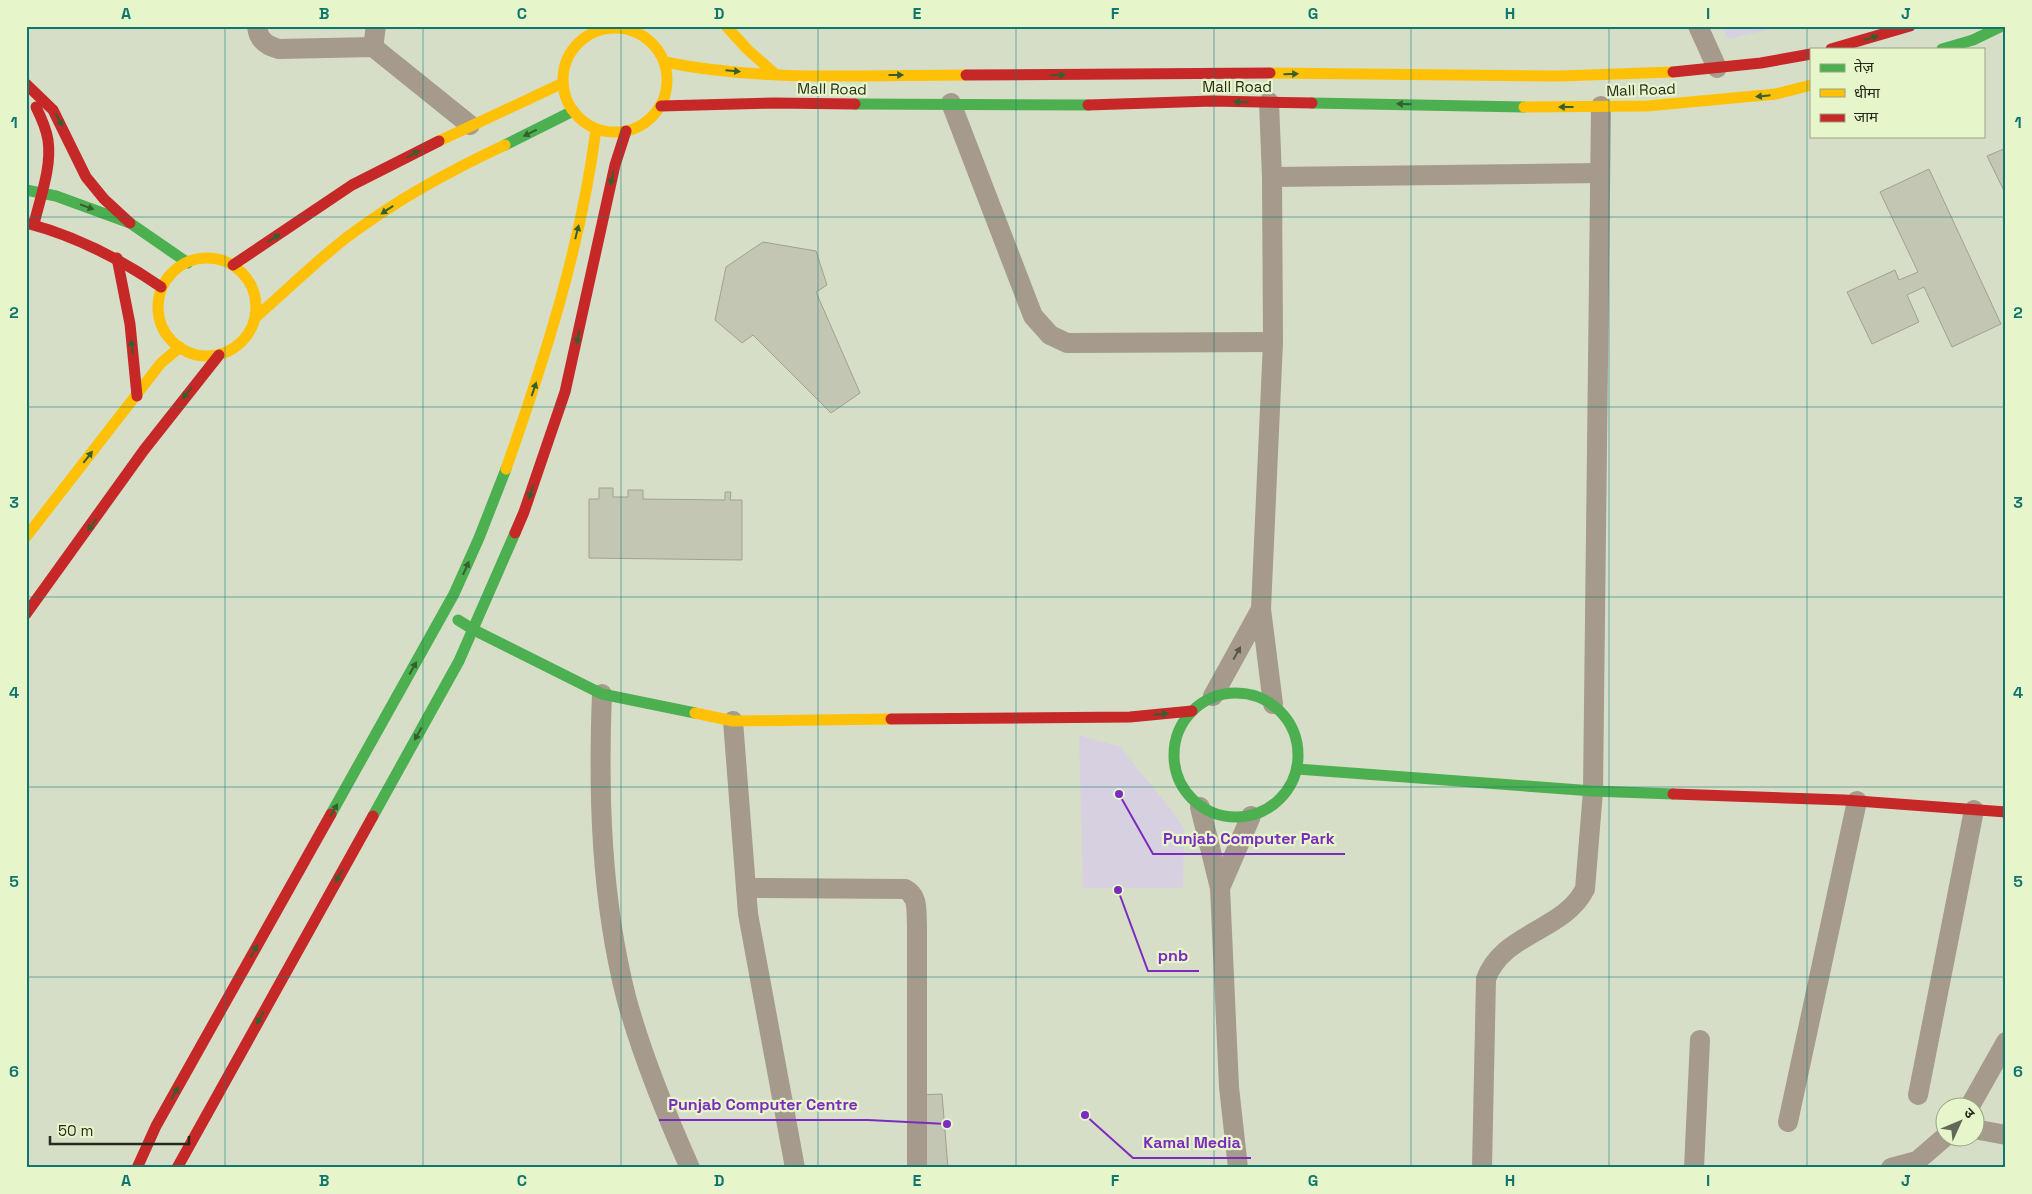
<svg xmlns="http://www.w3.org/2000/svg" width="2032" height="1194" viewBox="0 0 2032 1194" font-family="'Space Grotesk','Noto Sans Devanagari',sans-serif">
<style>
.green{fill:#d7d0e1}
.building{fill:#c3c6b3;stroke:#9fa290}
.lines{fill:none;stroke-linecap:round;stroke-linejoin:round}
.street{stroke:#a59a8c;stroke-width:20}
.fast{stroke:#4caf50;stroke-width:11}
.slow{stroke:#ffc107;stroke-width:11}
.jam{stroke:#c62828;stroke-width:11}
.oneway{fill:#355f30}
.oneway2{fill:#585748}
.grid{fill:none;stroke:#0f766e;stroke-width:1;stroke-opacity:0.55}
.labels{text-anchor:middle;stroke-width:4.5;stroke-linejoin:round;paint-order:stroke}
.street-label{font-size:15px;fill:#252a1b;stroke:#e7f5cb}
.leader{fill:none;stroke:#7b2cbf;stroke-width:2}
.callout-dot{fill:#7b2cbf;stroke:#e7f5cb;stroke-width:2}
.callout-label{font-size:16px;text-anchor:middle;font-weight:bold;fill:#7b2cbf;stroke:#e7f5cb;stroke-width:4.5;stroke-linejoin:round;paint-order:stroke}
.neatline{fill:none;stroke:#0f766e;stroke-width:2}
.grid-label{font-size:16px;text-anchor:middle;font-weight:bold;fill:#0f766e}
</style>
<rect width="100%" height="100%" fill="#d6dec8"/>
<!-- green -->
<g class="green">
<path d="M1723,26H1784L1728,39Z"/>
<path d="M1079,735L1120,747L1173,812L1184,829L1183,888H1083Z"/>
</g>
<!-- building -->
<g class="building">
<path d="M2006,148V195L1987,156Z"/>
<path d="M1929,169L2001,324L1952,347L1924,287L1907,295L1919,322L1872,344L1847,292L1895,270L1899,280L1918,272L1880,192Z"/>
<path d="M763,242L816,251L827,285L816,292L860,393L831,413L753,335L742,343L715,320L726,267Z"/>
<path d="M599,488H613V497H628V490H643V499L725,500V492H731L730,500H742V560L589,558V499H599Z"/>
<path d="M942,1094L948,1168H917V1095Z"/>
</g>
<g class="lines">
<!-- street -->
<g class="street">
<path d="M257,26C258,40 267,46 279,49L373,47L470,125"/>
<path d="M1698,26L1717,68"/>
<path d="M373,47L376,26"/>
<path d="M1269,102L1272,177L1273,342L1261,609L1273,704"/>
<path d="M951,103L1033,316L1050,335L1067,343L1273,342"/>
<path d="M1272,177L1600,173"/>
<path d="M602,694C598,795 601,898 626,997C642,1056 665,1112 690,1168"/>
<path d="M1213,696L1261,609"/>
<path d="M733,721L748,914L795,1168"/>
<path d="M1200,807L1220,888L1229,1087L1238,1168"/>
<path d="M746,888L905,889C919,896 916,911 917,926V1168"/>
<path d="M1220,888L1251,816"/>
<path d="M1918,1095L1974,810"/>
<path d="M1970,1106L2006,1042"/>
<path d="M1788,1122L1857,801"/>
<path d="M1974,1129L2006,1135"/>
<path d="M1482,1168L1486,979C1502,933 1564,931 1585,889L1593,791L1601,106"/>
<path d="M1694,1168L1700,1040"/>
<path d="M1891,1168L1917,1161L1946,1136"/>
</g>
<!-- fast -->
<g class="fast">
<path d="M1942,49L1973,40L2002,26"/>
<path d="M1312,103L1524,107"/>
<path d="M855,104L1088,105"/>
<path d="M505,145L573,111"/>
<path d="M26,190L56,196L130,223L188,263"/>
<path d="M458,620L474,630L602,694L695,713"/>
<circle cx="1236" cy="755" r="62"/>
<path d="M1297,769L1593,791L1673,794"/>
<path d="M331,814L454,594L479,538L506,469"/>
<path d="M373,816L459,661L515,533"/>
</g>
<!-- slow -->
<g class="slow">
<path d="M726,26L748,50L774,73"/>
<circle cx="615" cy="80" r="52"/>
<path d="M665,62C762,82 867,75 966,75"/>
<path d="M1270,73L1560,76L1673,72"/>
<path d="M1524,107L1647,106L1776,94L1811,85"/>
<path d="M439,141L563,83"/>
<circle cx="207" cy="307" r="49"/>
<path d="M257,316C287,290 315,262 346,238C396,200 449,171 505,145"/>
<path d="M506,469C545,358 581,246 596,129"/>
<path d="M26,537L161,363L180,347"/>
<path d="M695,713L733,721L891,719"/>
</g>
<!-- jam -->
<g class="jam">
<path d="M1831,49L1910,26"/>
<path d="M1673,72L1761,63L1811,54"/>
<path d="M966,75L1270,73"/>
<path d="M26,84L53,110L86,177L104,199L130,223"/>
<path d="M1088,105L1212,101L1312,103"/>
<path d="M661,106L774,103L855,104"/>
<path d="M26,223C76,236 119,258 161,287"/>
<path d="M34,224C40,198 52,167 48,140C46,128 41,117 36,107"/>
<path d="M117,258L130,324L137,396"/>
<path d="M233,265L352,185L439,141"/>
<path d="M515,533L524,512L565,392L615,165L626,131"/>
<path d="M26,614L144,450L219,355"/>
<path d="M891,719L1130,717L1192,711"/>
<path d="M1673,794L1844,800L2006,812"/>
<path d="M137,1168L156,1126L331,814"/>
<path d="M177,1168L373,816"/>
</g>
</g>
<!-- one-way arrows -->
<defs><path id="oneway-solid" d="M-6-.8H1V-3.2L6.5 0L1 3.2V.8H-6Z" transform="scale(1.25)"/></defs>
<g class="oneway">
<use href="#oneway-solid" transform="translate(1871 38) rotate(-16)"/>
<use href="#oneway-solid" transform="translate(733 71) rotate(5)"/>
<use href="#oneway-solid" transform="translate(1291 74) rotate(-1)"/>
<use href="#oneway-solid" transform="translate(896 75)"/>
<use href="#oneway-solid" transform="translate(1058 75) rotate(-1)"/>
<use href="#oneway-solid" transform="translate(1763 96) rotate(174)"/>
<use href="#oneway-solid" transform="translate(1241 102) rotate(-179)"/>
<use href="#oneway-solid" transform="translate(1404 104) rotate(-179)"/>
<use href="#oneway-solid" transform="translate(1566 107) rotate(180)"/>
<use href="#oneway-solid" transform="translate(59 120) rotate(60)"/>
<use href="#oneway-solid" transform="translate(530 133) rotate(154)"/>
<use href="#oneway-solid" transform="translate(413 154) rotate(-30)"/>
<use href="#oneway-solid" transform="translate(612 178) rotate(102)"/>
<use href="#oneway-solid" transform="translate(87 207) rotate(20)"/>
<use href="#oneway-solid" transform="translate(387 210) rotate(146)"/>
<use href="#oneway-solid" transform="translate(577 232) rotate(-76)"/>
<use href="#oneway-solid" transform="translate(274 238) rotate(-34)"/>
<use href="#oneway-solid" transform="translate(578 337) rotate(103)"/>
<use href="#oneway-solid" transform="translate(132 347) rotate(-96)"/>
<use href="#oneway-solid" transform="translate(534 389) rotate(-71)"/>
<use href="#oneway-solid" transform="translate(187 393) rotate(127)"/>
<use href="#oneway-solid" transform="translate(88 457) rotate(-52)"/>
<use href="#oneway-solid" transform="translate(531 492) rotate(109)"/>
<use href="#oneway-solid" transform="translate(92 525) rotate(126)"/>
<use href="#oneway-solid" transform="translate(466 568) rotate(-66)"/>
<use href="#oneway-solid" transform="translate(413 668) rotate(-61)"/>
<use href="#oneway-solid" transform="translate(1161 714) rotate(-5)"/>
<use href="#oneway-solid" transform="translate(418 734) rotate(119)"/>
<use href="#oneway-solid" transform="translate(334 810) rotate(-61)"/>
<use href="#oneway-solid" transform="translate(339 876) rotate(119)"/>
<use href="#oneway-solid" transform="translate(254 951) rotate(-61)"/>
<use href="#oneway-solid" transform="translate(260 1018) rotate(119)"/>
<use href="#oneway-solid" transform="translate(175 1093) rotate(-61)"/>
</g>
<use class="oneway2" href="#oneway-solid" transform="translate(1237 653) rotate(-61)"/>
<!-- grid -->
<path class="grid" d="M225,26V1168M423,26V1168M621,26V1168M818,26V1168M1016,26V1168M1214,26V1168M1411,26V1168M1609,26V1168M1807,26V1168M26,217H2006M26,407H2006M26,597H2006M26,787H2006M26,977H2006"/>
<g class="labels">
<!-- street labels -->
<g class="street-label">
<text x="1237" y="92">Mall Road</text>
<text transform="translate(832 89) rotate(1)" y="5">Mall Road</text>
<text transform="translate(1641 90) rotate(-2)" y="5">Mall Road</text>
</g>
</g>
<!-- callouts -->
<path class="leader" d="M1119 794L1153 854H1345M1118 890L1148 971H1199M947 1124L868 1120H659M1085 1115L1133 1158H1251"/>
<g class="callout-dot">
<circle cx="1119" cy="794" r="5"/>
<circle cx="1118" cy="890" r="5"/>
<circle cx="947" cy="1124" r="5"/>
<circle cx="1085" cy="1115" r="5"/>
</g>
<g class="callout-label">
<text x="1249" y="844">Punjab Computer Park</text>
<text x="1173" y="961">pnb</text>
<text x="763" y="1110">Punjab Computer Centre</text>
<text x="1192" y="1148">Kamal Media</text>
</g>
<!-- border -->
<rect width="2032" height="1194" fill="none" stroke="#e7f5cb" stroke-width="55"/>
<!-- legend -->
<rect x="1810" y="48" width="175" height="90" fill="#e7f5cb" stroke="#99a485"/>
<rect x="1820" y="64" width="25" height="8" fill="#4caf50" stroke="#99a485"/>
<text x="1854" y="72" font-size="15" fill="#252a1b">तेज़</text>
<rect x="1820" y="89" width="25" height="8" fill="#ffc107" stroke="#99a485"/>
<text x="1854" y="98" font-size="15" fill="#252a1b">धीमा</text>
<rect x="1820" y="114" width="25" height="8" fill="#c62828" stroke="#99a485"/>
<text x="1854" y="122" font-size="15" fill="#252a1b">जाम</text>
<!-- north arrow -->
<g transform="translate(1960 1122) rotate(46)"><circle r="24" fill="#e7f5cb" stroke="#99a485"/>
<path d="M0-4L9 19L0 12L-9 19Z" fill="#636958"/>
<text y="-8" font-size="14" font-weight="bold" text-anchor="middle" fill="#252a1b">उ</text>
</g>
<!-- scale -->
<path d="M50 1136v8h139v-8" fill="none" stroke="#252a1b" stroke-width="2.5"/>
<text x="58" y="1136" font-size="15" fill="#252a1b" stroke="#e7f5cb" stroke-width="4" paint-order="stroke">50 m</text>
<rect x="28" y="28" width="1976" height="1138" class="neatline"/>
<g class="grid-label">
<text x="126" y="19">A</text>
<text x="324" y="19">B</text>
<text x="522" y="19">C</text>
<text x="719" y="19">D</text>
<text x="917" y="19">E</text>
<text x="1115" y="19">F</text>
<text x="1313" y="19">G</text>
<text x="1510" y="19">H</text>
<text x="1708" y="19">I</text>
<text x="1906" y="19">J</text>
<text x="14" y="128">1</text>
<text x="2018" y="128">1</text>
<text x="14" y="318">2</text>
<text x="2018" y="318">2</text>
<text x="14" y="508">3</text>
<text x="2018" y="508">3</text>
<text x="14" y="698">4</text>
<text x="2018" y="698">4</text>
<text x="14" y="887">5</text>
<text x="2018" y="887">5</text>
<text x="14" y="1077">6</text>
<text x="2018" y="1077">6</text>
<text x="126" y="1186">A</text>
<text x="324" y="1186">B</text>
<text x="522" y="1186">C</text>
<text x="719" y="1186">D</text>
<text x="917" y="1186">E</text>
<text x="1115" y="1186">F</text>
<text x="1313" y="1186">G</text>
<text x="1510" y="1186">H</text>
<text x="1708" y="1186">I</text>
<text x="1906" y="1186">J</text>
</g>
</svg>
